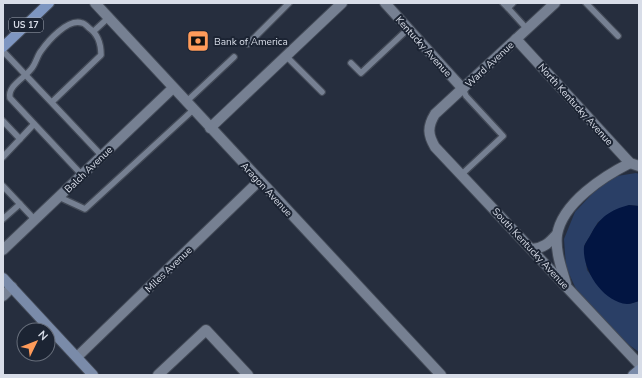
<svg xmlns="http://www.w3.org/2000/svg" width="642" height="378" viewBox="0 0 642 378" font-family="'Nunito Sans',sans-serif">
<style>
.green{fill:#2a3f66}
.water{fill:#021542}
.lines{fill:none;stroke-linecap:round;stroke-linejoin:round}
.lane-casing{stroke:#434a57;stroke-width:8}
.street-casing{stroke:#434a57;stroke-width:12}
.secondary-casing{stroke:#434a57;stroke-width:12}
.primary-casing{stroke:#434a57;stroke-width:12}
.lane{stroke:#768092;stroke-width:5.5}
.street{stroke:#768092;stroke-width:10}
.secondary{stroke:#7a8ba9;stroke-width:10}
.primary{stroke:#7e96c1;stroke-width:10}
.labels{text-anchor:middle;stroke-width:4;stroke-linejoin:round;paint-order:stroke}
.shield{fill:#1c2433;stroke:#a0a6b2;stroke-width:1}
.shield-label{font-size:9px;font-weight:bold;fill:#d8dde8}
.poi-label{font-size:10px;fill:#d8dde8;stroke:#1c2433;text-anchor:start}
.street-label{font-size:10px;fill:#d8dde8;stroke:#1c2433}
</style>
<rect width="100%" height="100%" fill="#262e3e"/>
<!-- green -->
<path class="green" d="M636,173L639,174V206L629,205L598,222L584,246L587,270L596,282L607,294L629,304L639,301V352L625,342L576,289L566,267L564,239L575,212L593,193L611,177Z"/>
<!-- water -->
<path class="water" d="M629,205L639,206V301C635,302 631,304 627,304C603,302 582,270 584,247C585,243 589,238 591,234C600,217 610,210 629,205Z"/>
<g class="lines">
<!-- lane casing -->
<g class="lane-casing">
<g id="lane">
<path d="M503,3L508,8"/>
<path d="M513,3L508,8L527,29"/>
<path d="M586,3L618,36"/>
<path d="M94,31L108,18"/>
<path d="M248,44L289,3"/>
<path d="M3,51L102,156"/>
<path d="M286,56L322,92"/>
<path d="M351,63L361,73L408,29"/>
<path d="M52,102L101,55C101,45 98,34 89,28C87,26 84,23 82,23C68,18 48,41 41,51C37,56 36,63 32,68C26,77 7,86 10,98L82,175"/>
<path d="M186,102L234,57"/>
<path d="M3,121L20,139L3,157"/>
<path d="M20,139L34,124"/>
<path d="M461,175L503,136L466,96L463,89"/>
<path d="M3,186L35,220"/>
<path d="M59,197L85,209L193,110"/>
<path d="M3,219L20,204"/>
</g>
</g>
<!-- street casing -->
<g class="street-casing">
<g id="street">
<path d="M95,3L441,375"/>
<path d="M385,3L463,89"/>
<path d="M555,3L435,114C427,127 428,135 435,147L639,364"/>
<path d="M516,39L630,163L639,166"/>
<path d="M210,128L342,3"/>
<path d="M532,249C544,248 549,243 557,234"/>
<path d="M3,250L173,88"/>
<path d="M566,284C562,269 555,252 557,235C562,203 604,176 630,163"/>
<path d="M3,296L12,287"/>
<path d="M77,357L259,181"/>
<path d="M158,375L206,330L248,375"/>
</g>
</g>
<!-- secondary casing -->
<g class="secondary-casing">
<g id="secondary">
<path d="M3,278L93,375"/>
<path d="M633,375L639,370"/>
</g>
</g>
<!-- primary casing -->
<g class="primary-casing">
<path id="primary" d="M3,47L49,3"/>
</g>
<!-- lane -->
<use href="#lane" class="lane"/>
<!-- street -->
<use href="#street" class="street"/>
<!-- secondary -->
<use href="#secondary" class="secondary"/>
<!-- primary -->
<use href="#primary" class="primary"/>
</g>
<!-- icons -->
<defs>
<g id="bank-square" transform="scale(1.15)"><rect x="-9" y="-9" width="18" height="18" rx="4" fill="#ff9b5a" stroke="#1c2433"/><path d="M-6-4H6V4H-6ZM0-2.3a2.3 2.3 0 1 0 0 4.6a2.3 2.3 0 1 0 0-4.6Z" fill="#111"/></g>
</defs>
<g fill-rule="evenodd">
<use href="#bank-square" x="198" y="41"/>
</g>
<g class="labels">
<!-- shield labels -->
<rect class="shield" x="9" y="18" width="34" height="14" rx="3"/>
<g class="shield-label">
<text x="26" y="28">US 17</text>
</g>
<!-- poi labels -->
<g class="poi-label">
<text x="214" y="45">Bank of America</text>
</g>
<!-- street labels -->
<g class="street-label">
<text transform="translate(424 46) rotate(48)" y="4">Kentucky Avenue</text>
<text transform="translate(489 64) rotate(-43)" y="4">Ward Avenue</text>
<text transform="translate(576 104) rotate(48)" y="4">North Kentucky Avenue</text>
<text transform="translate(88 169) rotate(-44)" y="4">Balch Avenue</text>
<text transform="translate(267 189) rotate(47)" y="4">Aragon Avenue</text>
<text transform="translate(531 248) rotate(47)" y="4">South Kentucky Avenue</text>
<text transform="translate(168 269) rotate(-44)" y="4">Miles Avenue</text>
</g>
</g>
<!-- border -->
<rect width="642" height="378" fill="none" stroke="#d8dde8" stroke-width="8"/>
<!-- north arrow -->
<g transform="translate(36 342) rotate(47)"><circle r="19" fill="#1c2433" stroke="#676e7b"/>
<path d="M0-3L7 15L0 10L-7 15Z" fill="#ff9b5a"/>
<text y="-6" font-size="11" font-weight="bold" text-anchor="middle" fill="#d8dde8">N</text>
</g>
</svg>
